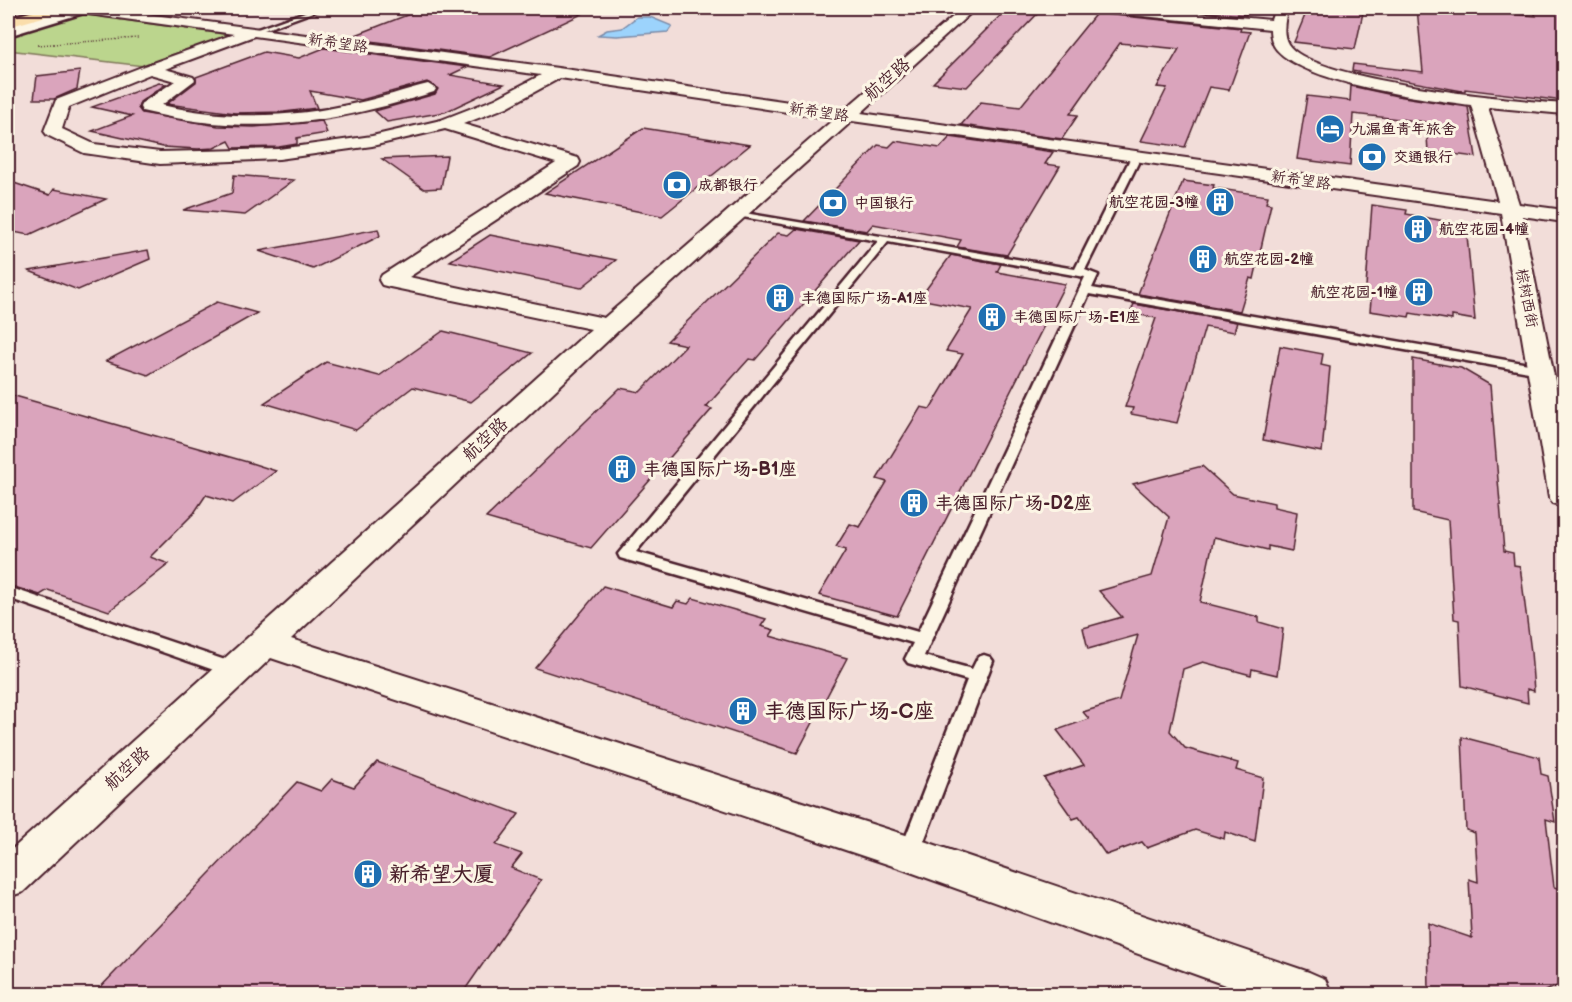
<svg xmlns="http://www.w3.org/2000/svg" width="1572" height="1002" viewBox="0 0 1572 1002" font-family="'Balsamiq Sans','LXGW WenKai TC',sans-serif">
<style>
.green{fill:#bbd58d;stroke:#827a5c;stroke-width:1.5}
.water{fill:#9cd3fc;stroke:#7b8ba8;stroke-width:1.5}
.building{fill:#daa4bc;stroke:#4a1f2b;stroke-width:1.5}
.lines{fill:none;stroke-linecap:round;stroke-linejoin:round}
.service-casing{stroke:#4a1f2b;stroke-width:5}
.minor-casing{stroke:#4a1f2b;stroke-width:4}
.secondary-casing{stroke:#4a1f2b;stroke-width:5}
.trunk-casing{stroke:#4a1f2b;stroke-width:5}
.path{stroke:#4a1f2b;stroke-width:1.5;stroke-dasharray:1 2;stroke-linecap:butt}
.service{fill:#fcf5e5;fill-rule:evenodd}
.minor{fill:#fcf5e5;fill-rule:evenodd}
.secondary{fill:#fcf5e5;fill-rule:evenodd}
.trunk{fill:#faddab;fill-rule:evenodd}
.labels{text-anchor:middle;stroke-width:6;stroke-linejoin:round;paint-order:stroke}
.far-street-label{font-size:15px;fill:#4a1f2b;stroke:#fcf5e5}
.far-poi-label{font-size:15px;font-weight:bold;fill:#4a1f2b;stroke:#fcf5e5;text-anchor:start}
.street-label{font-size:18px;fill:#4a1f2b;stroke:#fcf5e5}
.poi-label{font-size:18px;font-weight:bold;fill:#4a1f2b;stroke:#fcf5e5;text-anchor:start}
.near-poi-label{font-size:21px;font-weight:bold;fill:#4a1f2b;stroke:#fcf5e5;text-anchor:start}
</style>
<rect width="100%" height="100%" fill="#f2ddd9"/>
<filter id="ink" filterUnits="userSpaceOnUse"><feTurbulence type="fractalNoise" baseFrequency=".0167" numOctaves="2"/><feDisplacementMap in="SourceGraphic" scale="12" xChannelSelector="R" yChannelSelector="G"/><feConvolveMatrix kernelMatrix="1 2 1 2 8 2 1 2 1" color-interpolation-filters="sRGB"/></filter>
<g filter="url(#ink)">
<!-- green -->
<path class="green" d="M81,14L237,36L144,66L8,50V37Z"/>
<!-- water -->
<path class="water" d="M637,17H650L672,26L668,32L617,36L598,35L607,30L622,28Z"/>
<!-- building -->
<g class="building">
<path d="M425,8H532L582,14L490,57L348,38Z"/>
<path d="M1043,8L967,87L933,83L1002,14Z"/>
<path d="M1159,8H1248L1246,15Z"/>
<path d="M1308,8H1364L1355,49L1294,42Z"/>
<path d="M1417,8H1443L1536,16L1532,8H1564V101L1465,89V91H1462L1352,71L1353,64L1423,72Z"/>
<path d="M1098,11L1104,14L1241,28L1240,31L1250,32L1229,90L1209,87L1185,147L1141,141L1167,88L1157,87L1179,49L1120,43L1070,114L1078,115L1062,139L961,125L981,102L1020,107Z"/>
<path d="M324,48L467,67L450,75L504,84L445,112L387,122L375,111L435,94L438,89L427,82L361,100L310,91L317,108L284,112L235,113L167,104L196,82V77L264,52L299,58Z"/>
<path d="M80,71L77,89L54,99H34L37,76Z"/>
<path d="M159,83L166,84L140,102L138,108L142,113L218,126L254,127L322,121L327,133L297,138V144L279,147L233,148L229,141L214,148L198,149L163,147L92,131L132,116L92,107Z"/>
<path d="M1351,86L1397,96L1468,107L1476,157L1428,151L1426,122L1353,114L1350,166L1297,159L1307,96L1350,101Z"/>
<path d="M643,128L750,145L662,216L545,193Z"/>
<path d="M950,137L1053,152L1045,164L1060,166L1007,255L957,247L961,240L873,224L867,231L804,221L878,145L889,147L895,141L940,148Z"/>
<path d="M447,156L441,188L424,189L382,159Z"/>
<path d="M234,175L294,180L245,215L183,210L232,193Z"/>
<path d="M8,181L50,195L54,189L106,199L29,235L8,231Z"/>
<path d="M1183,181L1214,185L1213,188L1268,196L1266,203L1271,204L1254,279L1250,278L1240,311L1138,294Z"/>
<path d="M1372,205L1407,210L1406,214L1466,225L1475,320L1452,316V320L1410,313L1409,317L1370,311L1371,300H1365Z"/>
<path d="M378,229L380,236L313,269L259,251Z"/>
<path d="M796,229L859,240L755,360L749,359L706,407L712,409L591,548L486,518L620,388L640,392L686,345L667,341L778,233L789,235Z"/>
<path d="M490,235L616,260L581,288L450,261Z"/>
<path d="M148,250L150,259L78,290L29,271Z"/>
<path d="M951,255L1001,264L997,272L1065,284L897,616L819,595L846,550L836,547L850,524L860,527L887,482L877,479L921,407L930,409L963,354L946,351L972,309L919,299Z"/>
<path d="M217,302L257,313L148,375L106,361Z"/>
<path d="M1134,304L1237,322L1234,332L1205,327L1177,423L1131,414L1133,408L1125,407L1156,318L1130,313Z"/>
<path d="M443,331L532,353L471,402L413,387L356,430L264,403L326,362L379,376Z"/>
<path d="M1280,346L1323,354L1321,365L1330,367L1322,452L1263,440Z"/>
<path d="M1413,359L1461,368L1490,385L1504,551L1513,553L1514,565L1520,566L1531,652L1534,691L1527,689L1528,703L1462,686L1459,620L1454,619L1448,520L1413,512Z"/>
<path d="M8,394L251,463L276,471L233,503L206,495L194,513L150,557L169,564L109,611L48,590L40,595L8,585Z"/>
<path d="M1202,466L1233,494L1274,503V507L1297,512L1292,551L1268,546V550L1214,537L1200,602L1259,617V622L1283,629L1277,675L1252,669L1251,675L1203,662L1183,669L1170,731L1185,748L1238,763L1236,770L1263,778L1255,842L1225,832L1224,839L1195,830L1147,848L1142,842L1106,855L1079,817L1073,819L1044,778L1084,765L1057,730L1089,719L1083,712L1119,701L1138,635L1088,649L1083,628L1122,617L1099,591L1152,576L1169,517L1133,484Z"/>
<path d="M603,586L673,607L677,601L688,604L693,598L766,619L761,626L774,630L770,636L847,658L797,753L535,668Z"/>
<path d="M1462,737L1539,757L1541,774L1548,776L1555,822L1546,819L1554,887L1564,890V983L1539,994H1429L1428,923L1472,938L1469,879L1478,882L1475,833L1466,830Z"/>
<path d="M377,762L519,814L496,845L522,854L511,868L541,880L462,994H94L297,782L321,791L332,779L354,787Z"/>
</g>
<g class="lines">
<!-- service casing -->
<g class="service-casing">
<g id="service">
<path d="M316,8H324L258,32L252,31Z"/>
<path d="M1136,154L1141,157L1085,270L1098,275L1092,288L1540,366L1546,370L1540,374L1089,294L924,656L972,669L978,657L984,655L990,657L993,661L919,854L916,860L909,863L902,860L899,854L967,680L908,663L905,659L913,643L620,558L618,554L878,241L737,216L733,215V211L1075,269L1131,157ZM888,242L1085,277L918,632L636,552Z"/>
<path d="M8,587L240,665L243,670L240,675L234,676L228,675L8,598Z"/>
</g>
</g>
<!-- minor casing -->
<g class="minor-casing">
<path id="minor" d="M68,8H100L558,68L844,110L963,8H976L861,113L1498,201L1471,105C1425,99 1308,84 1277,50C1272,44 1270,36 1270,29L1104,12L1097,8H1140L1271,20L1275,8H1287C1286,18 1281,33 1288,44C1313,82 1515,100 1564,104V114L1488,107L1519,204L1564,210V222L1522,216L1564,426V506L1553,503L1549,497L1501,213L852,121L618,331L291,639L909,836L1309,972L1325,979L1332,994H1250L902,869L271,658L23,892L8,897V853L591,329L390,287L382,285L379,280L382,275L556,163L445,129L372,146L279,159L160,164L84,153L47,135L44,131L56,100L144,66L234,34L74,12ZM254,36L541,75L495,99L441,120L372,136L279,149L160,152L94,144L62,129L69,107L150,74L175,81L142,103L140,107L142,111C249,137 330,124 434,92L436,89L428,84C404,90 381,98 357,103C292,118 227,120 162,105L195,80L193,77L165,69ZM560,78L834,119L604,318L409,277L578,166L580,162L578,158L463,124L507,107Z"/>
</g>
<!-- secondary casing -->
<g class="secondary-casing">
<path id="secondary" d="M71,8H92L90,11L8,36V26Z"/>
</g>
<!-- trunk casing -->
<g class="trunk-casing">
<path id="trunk" d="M45,8H66L64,11L8,27V18Z"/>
</g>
<!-- path -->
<path class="path" d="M38,45L138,38"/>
<!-- service -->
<use href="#service" class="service"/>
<!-- minor -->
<use href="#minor" class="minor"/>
<!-- secondary -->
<use href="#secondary" class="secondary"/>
<!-- trunk -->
<use href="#trunk" class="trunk"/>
</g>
</g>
<!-- icons -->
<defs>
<g id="hotel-disc" transform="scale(1.5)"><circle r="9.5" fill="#1f6fb2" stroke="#fcf5e5"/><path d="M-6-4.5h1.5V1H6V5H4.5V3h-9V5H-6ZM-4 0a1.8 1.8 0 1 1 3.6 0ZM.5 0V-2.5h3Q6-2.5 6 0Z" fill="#fff"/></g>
<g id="bank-disc" transform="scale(1.5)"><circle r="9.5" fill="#1f6fb2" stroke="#fcf5e5"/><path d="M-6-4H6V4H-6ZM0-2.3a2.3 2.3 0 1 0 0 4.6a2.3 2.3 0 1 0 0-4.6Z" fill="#fff"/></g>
<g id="building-disc" transform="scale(1.5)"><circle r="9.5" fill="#1f6fb2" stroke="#fcf5e5"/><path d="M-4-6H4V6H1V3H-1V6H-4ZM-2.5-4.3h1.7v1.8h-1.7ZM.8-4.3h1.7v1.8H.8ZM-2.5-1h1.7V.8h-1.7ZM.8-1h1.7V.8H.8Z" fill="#fff"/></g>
</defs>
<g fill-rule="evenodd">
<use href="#hotel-disc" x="1330" y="129"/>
<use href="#bank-disc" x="1372" y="157"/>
<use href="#bank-disc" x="677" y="185"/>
<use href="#building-disc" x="1220" y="202"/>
<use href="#bank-disc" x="833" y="203"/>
<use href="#building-disc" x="1418" y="229"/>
<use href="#building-disc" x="1203" y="259"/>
<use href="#building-disc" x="1419" y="292"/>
<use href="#building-disc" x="780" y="298"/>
<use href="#building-disc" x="992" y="317"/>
<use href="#building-disc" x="622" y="469"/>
<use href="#building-disc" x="914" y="503"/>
<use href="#building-disc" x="743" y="711"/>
<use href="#building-disc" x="368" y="874"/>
</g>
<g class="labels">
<!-- far-street labels -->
<g class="far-street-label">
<text transform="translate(338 43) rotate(8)" y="5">新希望路</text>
<text transform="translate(819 112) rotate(8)" y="5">新希望路</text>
<text transform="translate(1301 180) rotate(8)" y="5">新希望路</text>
<text transform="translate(1527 298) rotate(79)" y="5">棕树西街</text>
</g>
<!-- far-poi labels -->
<g class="far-poi-label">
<text x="1351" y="134">九漏鱼青年旅舍</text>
<text x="1393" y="162">交通银行</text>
<text x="698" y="190">成都银行</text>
<text x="1199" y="207" text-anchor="end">航空花园-3幢</text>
<text x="854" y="208">中国银行</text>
<text x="1439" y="234">航空花园-4幢</text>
<text x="1224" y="264">航空花园-2幢</text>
<text x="1398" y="297" text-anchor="end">航空花园-1幢</text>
<text x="801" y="303">丰德国际广场-A1座</text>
<text x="1013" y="322">丰德国际广场-E1座</text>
</g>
<!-- street labels -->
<g class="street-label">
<text transform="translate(887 79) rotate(-41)" y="6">航空路</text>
<text transform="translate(485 439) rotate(-43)" y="6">航空路</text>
<text transform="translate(127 768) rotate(-43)" y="6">航空路</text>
</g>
<!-- poi labels -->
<g class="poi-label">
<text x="643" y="475">丰德国际广场-B1座</text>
<text x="935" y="509">丰德国际广场-D2座</text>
</g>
<!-- near-poi labels -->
<g class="near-poi-label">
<text x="764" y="718">丰德国际广场-C座</text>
<text x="389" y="881">新希望大厦</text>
</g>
</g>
<!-- margin -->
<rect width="1572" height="1002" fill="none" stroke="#fcf5e5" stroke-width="30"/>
<rect x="15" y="15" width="1542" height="972" fill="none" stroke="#4a1f2b" stroke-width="2" filter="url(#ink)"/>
</svg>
